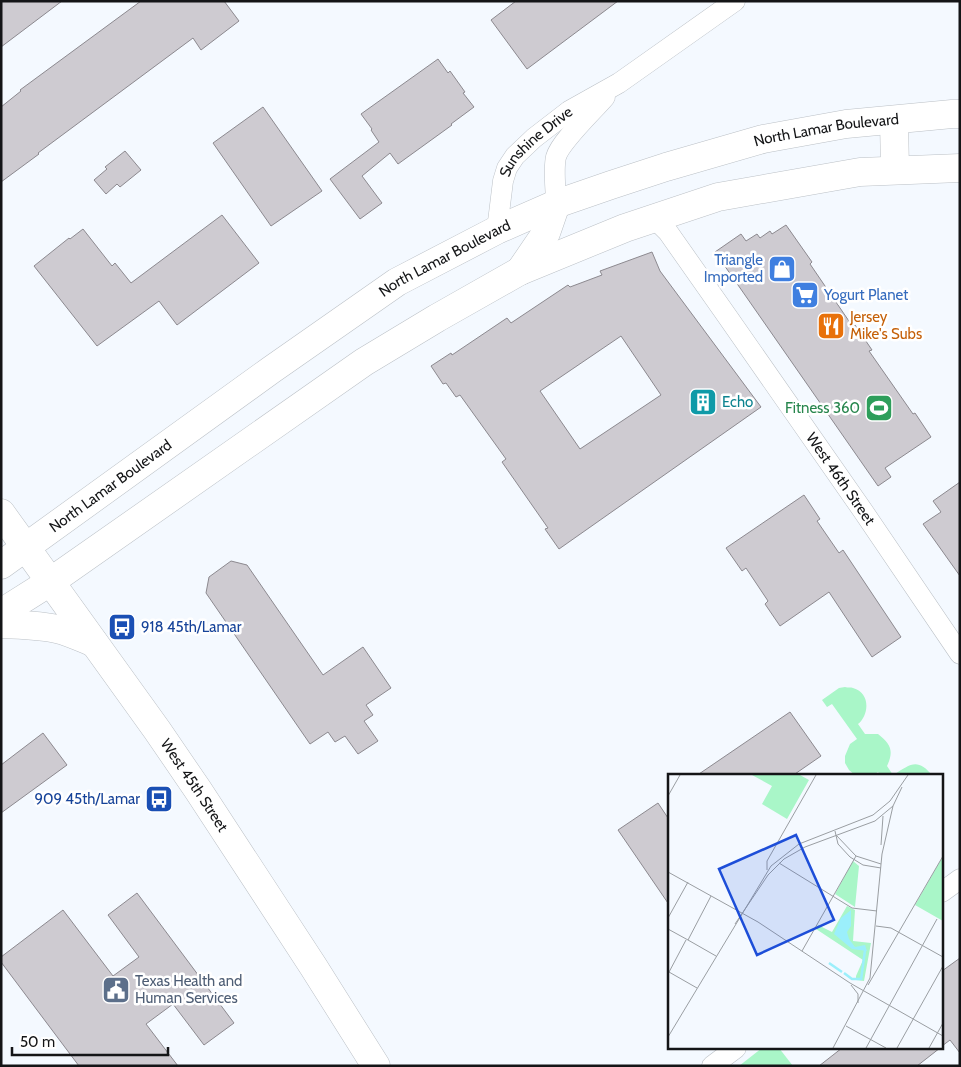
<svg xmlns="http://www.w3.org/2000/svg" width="961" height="1067" viewBox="0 0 961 1067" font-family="Cabin,sans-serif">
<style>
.green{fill:#a9f6c8}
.building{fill:#cecbd1;stroke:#8c898f;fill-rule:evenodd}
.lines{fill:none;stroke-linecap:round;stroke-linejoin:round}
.minor-casing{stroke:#bbc0c6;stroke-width:21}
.secondary-casing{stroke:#bbc0c6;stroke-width:29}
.primary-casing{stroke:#bbc0c6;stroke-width:29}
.minor{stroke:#fff;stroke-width:20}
.secondary{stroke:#fff;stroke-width:28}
.primary{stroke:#fff;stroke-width:28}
.labels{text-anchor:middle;stroke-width:5;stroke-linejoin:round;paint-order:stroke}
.street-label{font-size:15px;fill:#141517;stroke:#fff}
.shop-label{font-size:15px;fill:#366cbe;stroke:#fff;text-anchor:end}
.food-label{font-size:15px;fill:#c56008;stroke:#fff;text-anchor:start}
.culture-label{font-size:15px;fill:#0d838f;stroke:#fff;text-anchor:start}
.leisure-label{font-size:15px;fill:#27864d;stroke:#fff;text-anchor:end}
.transit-label{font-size:15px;fill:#164399;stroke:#fff;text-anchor:start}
.service-label{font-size:15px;fill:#4e5e75;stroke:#fff;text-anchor:start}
.inset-river{fill:none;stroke:#9beffb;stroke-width:2.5}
.inset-road{fill:none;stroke:#9a9ea2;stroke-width:1}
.view{fill:#1d4ed8;fill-opacity:0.15;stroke:#1d4ed8;stroke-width:2.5}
.inset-edge{fill:none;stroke:#141517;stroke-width:2.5}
</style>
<rect width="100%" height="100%" fill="#f4f9ff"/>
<!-- green -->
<g class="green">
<path d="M845,687C848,688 851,687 853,688C871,693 869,715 858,724L865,734H878C891,744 894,751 887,766L893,775C911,764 917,757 933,776H881L878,772L872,776H856L849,770L845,763V756L850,744L857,739L832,704L827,707L822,700L839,688Z"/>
<path d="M762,1048H779L793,1066H739Z"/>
</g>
<!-- building -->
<g class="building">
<path d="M1,1H62L1,47Z"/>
<path d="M141,1H224L239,21L201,50L193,38L38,153L39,154L1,182V107L21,91L20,90Z"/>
<path d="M516,1H618L527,69L491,20Z"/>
<path d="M438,59L448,73L450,71L465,92L463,93L474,107L451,124L452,125L398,164L390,153L362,176L382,203L360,219L330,179L379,142L371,130L372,129L361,114Z"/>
<path d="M263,107L322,191L271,226L213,143Z"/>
<path d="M125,151L141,170L120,187L117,184L106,194L94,180L107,169L105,167Z"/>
<path d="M222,215L259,263L177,325L159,301L97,346L34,266L69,238L70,239L83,229L112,266L115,263L131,283Z"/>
<path d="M786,225L812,262L810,264L853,327L855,325L872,350L869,351L913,414L915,413L931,437L885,468L891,477L878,486L715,252L741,234L746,241L757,234L760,238L770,231L772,234Z"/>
<path d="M652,252L660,271L761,407L559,549L545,529L548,528L502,462L506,459L460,395L456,397L446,383L443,384L431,366L451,353L452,355L507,318L511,323L568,285L570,287L602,275L600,271ZM621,336L661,395L580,449L540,391Z"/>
<path d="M960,482V576L923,524L941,512L933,501Z"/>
<path d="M804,495L820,519L817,521L839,553L843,550L901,637L872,657L829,592L780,626L765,604L768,601L746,568L742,571L726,548Z"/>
<path d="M231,561L247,565L323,675L363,647L391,688L366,705L373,715L364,721L378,741L358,754L345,736L335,742L328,732L310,744L206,593L209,577Z"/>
<path d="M790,712L821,756L792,776H696Z"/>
<path d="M43,733L67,765L1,813V765Z"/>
<path d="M658,803L670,821V906L618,830Z"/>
<path d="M137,893L234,1023L204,1045L173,1004L146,1024L178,1066H79L1,962V957L63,910L113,976L139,957L108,915Z"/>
<path d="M960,958V1053L950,1040L942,1046V971Z"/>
<path d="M842,1048H940L917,1066H819Z"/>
</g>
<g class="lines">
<!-- minor casing -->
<g class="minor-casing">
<g id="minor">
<path d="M556,204C556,190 553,170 556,157C560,142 594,110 605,97"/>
<path id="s1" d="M654,218L668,232L727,316L863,511L960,654"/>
<path id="s2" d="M497,230L503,181L507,168L515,156L534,138L569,111L619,83L735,1"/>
<path d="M942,892L960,879"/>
<path d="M712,1066L736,1048"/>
</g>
</g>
<!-- secondary casing -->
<g class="secondary-casing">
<g id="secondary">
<path id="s3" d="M1,513L157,730L198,790L313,966L376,1066"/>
</g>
</g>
<!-- primary casing -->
<g class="primary-casing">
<g id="primary">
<path d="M894,120L895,170"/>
<path d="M520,271L546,233L556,204"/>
<path id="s4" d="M1,565L271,370L397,282L497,230L556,204L611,185L666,167L763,139L846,124L952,114H960"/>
<path d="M1,613L50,582L364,362L437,318L520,271L625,228L718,197L860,172L960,168"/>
<path d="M1,624C20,625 39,625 57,629C70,632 82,638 94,643"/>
</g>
</g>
<!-- minor -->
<use href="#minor" class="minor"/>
<!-- secondary -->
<use href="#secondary" class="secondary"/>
<!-- primary -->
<use href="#primary" class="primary"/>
</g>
<!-- icons -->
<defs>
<g id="shop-square" transform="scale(1.4375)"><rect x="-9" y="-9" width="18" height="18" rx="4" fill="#3f7fe0" stroke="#fff"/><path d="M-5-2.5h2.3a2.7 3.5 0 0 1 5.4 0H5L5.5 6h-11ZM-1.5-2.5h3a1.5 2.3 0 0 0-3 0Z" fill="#fff"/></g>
<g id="supermarket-square" transform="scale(1.4375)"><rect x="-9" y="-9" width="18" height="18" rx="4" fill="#3f7fe0" stroke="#fff"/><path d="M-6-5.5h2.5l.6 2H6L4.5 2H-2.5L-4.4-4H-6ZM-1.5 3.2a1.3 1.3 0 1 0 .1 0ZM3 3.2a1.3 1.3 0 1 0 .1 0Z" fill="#fff"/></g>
<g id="restaurant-square" transform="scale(1.4375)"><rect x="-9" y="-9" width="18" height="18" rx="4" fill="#e8710a" stroke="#fff"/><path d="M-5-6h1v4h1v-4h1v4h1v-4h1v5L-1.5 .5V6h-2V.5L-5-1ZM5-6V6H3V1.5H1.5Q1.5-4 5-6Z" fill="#fff"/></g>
<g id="building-square" transform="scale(1.4375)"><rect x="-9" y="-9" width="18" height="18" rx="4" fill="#0f9aa8" stroke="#fff"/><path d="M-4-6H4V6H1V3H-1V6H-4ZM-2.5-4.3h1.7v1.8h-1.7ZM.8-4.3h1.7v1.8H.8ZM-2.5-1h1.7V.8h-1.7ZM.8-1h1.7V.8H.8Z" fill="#fff"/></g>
<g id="stadium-square" transform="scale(1.4375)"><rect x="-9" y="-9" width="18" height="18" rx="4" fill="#2e9e5b" stroke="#fff"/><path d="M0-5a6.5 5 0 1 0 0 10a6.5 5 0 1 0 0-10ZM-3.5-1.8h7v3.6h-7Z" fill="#fff"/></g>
<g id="bus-square" transform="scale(1.4375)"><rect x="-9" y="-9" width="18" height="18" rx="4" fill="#1a4fb4" stroke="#fff"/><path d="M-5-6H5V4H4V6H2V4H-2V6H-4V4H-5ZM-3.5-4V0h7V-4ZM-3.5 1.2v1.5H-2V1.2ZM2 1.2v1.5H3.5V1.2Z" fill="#fff"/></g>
<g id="civic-square" transform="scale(1.4375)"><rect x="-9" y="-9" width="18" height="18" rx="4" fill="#5c6f8a" stroke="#fff"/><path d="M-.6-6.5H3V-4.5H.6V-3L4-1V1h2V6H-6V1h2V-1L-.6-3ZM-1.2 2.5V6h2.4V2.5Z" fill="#fff"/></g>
</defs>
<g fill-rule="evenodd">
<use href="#shop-square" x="782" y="269"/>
<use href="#supermarket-square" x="805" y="295"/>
<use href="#restaurant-square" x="831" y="326"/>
<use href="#building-square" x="703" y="402"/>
<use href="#stadium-square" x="879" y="408"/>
<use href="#bus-square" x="122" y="627"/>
<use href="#bus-square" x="159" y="799"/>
<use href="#civic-square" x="116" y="990"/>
</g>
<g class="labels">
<!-- street labels -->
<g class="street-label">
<text dy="5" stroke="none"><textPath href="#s4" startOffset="945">North Lamar Boulevard</textPath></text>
<text dy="5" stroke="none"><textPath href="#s2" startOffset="102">Sunshine Drive</textPath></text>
<text dy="5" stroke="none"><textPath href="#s4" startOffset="540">North Lamar Boulevard</textPath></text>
<text dy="5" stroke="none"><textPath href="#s1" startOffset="321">West 46th Street</textPath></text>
<text dy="5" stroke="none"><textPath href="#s4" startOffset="135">North Lamar Boulevard</textPath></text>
<text dy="5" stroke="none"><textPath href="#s3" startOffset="334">West 45th Street</textPath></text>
</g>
<!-- shop labels -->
<g class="shop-label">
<text x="763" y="265">Triangle<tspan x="763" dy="17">Imported</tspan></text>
<text x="824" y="300" text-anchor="start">Yogurt Planet</text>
</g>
<!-- food labels -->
<g class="food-label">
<text x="850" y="322">Jersey<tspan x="850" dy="17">Mike's Subs</tspan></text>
</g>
<!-- culture labels -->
<g class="culture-label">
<text x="722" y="407">Echo</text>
</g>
<!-- leisure labels -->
<g class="leisure-label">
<text x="860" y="413">Fitness 360</text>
</g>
<!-- transit labels -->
<g class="transit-label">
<text x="141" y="632">918 45th/Lamar</text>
<text x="140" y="804" text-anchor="end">909 45th/Lamar</text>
</g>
<!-- service labels -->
<g class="service-label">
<text x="135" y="986">Texas Health and<tspan x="135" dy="17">Human Services</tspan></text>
</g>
</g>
<!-- overview -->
<g transform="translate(668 774)">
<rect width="275" height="275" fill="#f4f9ff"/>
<path d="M84,1H132L141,6L119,45L94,30L104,12ZM275,82V147L247,131ZM185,87L191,92L187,133L167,120ZM179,132L187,136L185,167L203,169L196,207L188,206V202L195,186L148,155L150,151L164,158Z" fill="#a9f6c8"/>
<path d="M183,136V152L179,158L181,165L187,173L197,171L199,177L184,175L166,160L173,144Z" fill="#9beffb"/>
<path class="inset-river" d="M161,189L174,198M176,199L184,205H193M193,206L197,176"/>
<path class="inset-road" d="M0,22L12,1M167,57L170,70L182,83L195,91L213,94M168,61L188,82L213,90M213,71L215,42M111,89L184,134L209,137M99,96V87L148,1M0,98L90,148L182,209L275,262M0,144L20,108M67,150L100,101L116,85L137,73L207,47L225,32L234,13M208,152L223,154L275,183M0,155L20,166L43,122M20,166L48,182M134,177L188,82M1,198L29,214M0,200L18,166M183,211L190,220V229M200,211L275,82M178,252L218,274M0,263L103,92L131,70L205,41L222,27L240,1M165,274L202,204L214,80L225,32M198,274L269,145M229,274L275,192M261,274L275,249"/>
<path class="view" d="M128,61L166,146L89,181L51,95Z"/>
<rect width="275" height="275" class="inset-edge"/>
</g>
<!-- border -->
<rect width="961" height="1067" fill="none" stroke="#141517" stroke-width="5"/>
<!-- scale -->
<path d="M12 1047v8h156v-8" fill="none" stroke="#141517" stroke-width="2.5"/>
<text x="20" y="1047" font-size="15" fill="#141517" stroke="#ffffff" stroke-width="4" paint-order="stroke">50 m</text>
</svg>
